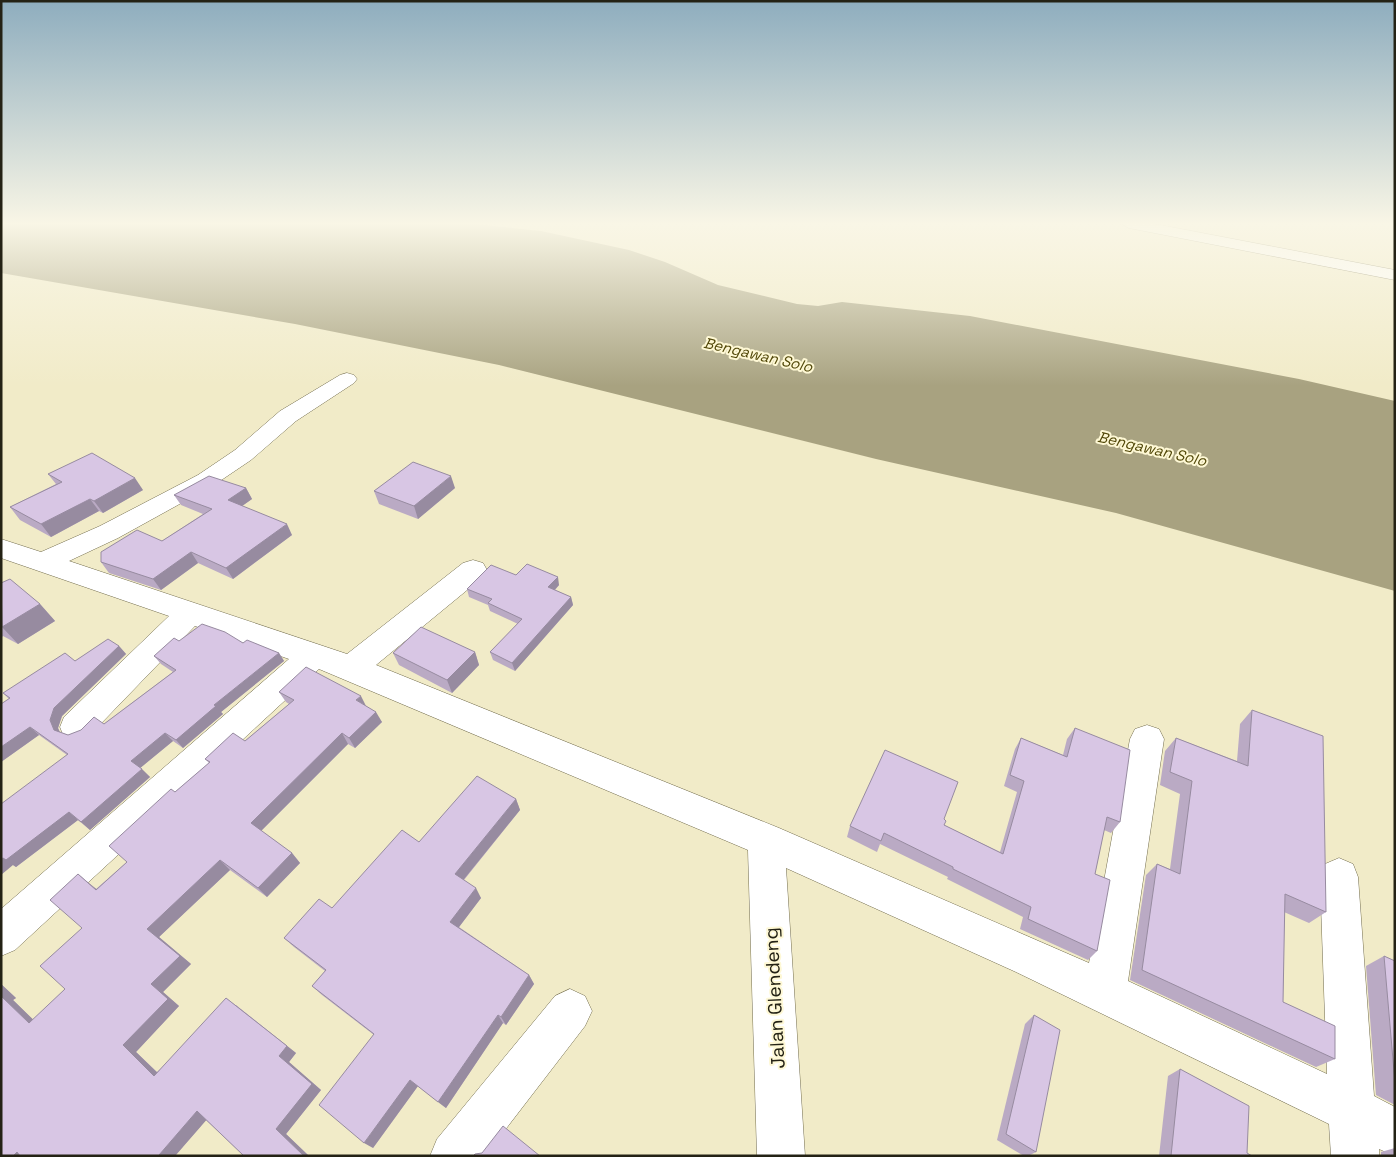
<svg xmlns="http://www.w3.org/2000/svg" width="1396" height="1157" viewBox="0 0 1396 1157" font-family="'Space Grotesk',sans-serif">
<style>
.water{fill:#a8a280}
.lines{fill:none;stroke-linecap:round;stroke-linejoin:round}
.street-casing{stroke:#746e4f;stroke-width:1}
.secondary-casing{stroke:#746e4f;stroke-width:1}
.street{fill:#fff;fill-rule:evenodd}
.secondary{fill:#fff;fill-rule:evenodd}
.wall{fill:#baaac4}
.shaded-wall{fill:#978ba0}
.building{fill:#d8c6e4;stroke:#978ba0}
.labels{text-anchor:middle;stroke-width:4;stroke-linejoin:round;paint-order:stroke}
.far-water-label{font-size:15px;font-style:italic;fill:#524809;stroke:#fef8d5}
.near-street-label{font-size:19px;fill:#242215;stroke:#fef8d5}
</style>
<rect width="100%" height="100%" fill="#f1ebc8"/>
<!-- water -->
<path class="water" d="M1,224H476L541,231L629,250L665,262L718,285L797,304L818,306L842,302L970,316L1299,379L1395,401V591L1116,513L876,459L499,365L295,324L1,273Z"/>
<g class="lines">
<!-- street casing -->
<g class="street-casing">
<g id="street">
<path d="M347,373L354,375L357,379L354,383L296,421L251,460L214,485L118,538L69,561L347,654L463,563L473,560L483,563L487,570L483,577L376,665L779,828L1089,963L1130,739L1135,729L1147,725L1159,729L1164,739L1128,981L1327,1074L1320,877L1325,864L1339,858L1353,864L1358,877L1374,1096L1395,1107V1156L1379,1149V1156H1331L1329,1124L1016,972L786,868L805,1156H757L748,850L319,669L15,950L1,956V909L289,659L195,626L88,737L76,741L64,737L60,727L64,717L169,616L1,558V539L41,552L100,526L198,475L235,450L280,411L340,375Z"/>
<path d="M570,989L585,996L592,1011L585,1026L485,1156H430L437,1139L555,996Z"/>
</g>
</g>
<!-- secondary casing -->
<g class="secondary-casing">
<path id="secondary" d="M1122,224H1155L1395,270V280L1129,228Z"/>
</g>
<!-- street -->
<use href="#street" class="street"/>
<!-- secondary -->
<use href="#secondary" class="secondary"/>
</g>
<!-- wall -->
<g class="wall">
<path d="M48,474L143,490L103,513L99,511L51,537L20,520L10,507L56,484Z"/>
<path d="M246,488L252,499L242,506L292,535L233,579L198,563L161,590L109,573L101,562L162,541L203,514L181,505L174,495Z"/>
<path d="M455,488L418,519L379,504L374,491Z"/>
<path d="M516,575L559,585L555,590L571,597L573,605L515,671L493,660L490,652L518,624L490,611L488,605L469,597L467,589Z"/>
<path d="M1,583L40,604L55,621L18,644L3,636L1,638Z"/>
<path d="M179,641L243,643L279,653L284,661L221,712L223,714L183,748L173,741L140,768L150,777L90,830L78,820L16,867L13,865L67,755L39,735L1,762L9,699L3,693L75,661L119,646L126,654L62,716L58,728L60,732L68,735L104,724L173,672L161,664L154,656Z"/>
<path d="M475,652L479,665L452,693L399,665L393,653Z"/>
<path d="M279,692L366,706L382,722L355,748L348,744L261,831L292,853L300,863L267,897L230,870L159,937L191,964L163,992L179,1006L136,1052L157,1072L236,1005L296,1053L289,1062L321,1090L286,1134L309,1156H244L206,1120L175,1156H1V984L16,998L13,1000L33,1020L65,989L82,928L78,874L96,889L127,862L175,792L209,763L205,759L245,741L289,704L286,702Z"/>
<path d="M1252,710L1326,912L1309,923L1284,912L1283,1002L1335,1059L1316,1067L1130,980L1146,875L1157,864L1170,869L1180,794L1160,785L1165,751L1176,738L1237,761L1240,724Z"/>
<path d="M1075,728L1120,822L1111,833L1104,830L1095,874L1097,951L1088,960L1020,929L1023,917L947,879L948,877L880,844L877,852L847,837L850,826L944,819V825L1000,852L1017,792L1004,786L1015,749L1021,738L1063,755L1067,739Z"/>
<path d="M516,799L520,810L464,880L481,898L459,927L529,975L534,984L506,1025L503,1023L446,1108L418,1086L373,1148L374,1035L322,995L312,986L325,971L294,947L284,938L332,908L419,842Z"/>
<path d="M1384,956L1395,961V1105L1376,1095L1366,966Z"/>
<path d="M1034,1015L1036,1152L1028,1156H1024L997,1140L1025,1024Z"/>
<path d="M1180,1069L1247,1153L1252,1156H1159L1168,1076Z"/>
<path d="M1395,1148V1156H1381V1152Z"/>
</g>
<!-- shaded-wall -->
<g class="shaded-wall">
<path d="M451,476L455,488L418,519L414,506Z"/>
<path d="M135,478L143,490L103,513L94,501Z"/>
<path d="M246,488L252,499L235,511L228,500Z"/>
<path d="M90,499L99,511L51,537L41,524Z"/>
<path d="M287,524L292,535L233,579L226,568Z"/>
<path d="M191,552L198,563L161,590L153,579Z"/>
<path d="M558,577L559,585L550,595L548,587Z"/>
<path d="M571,597L573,605L515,671L512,663Z"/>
<path d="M40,604L55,621L18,644L2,627Z"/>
<path d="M119,646L126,654L62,716L58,728L62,738L54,730L50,720L54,708Z"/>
<path d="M475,652L479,665L452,693L447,680Z"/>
<path d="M279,653L284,661L221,712L223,714L183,748L176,740L214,705Z"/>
<path d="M361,696L366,706L356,700Z"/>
<path d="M376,712L382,722L355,748L349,738Z"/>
<path d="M30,727L39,735L1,762V747Z"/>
<path d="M165,733L173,741L139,769L131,761Z"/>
<path d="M342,733L348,744L259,833L251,823Z"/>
<path d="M142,769L150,777L90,830L81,822Z"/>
<path d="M516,799L520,810L460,884L455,874Z"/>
<path d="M69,812L78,820L16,867L13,865L1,875V859Z"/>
<path d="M292,853L300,863L267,897L258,888Z"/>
<path d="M220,860L230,870L159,937L191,964L163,992L179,1006L136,1052L167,1082L154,1076L123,1045L151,984L147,929Z"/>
<path d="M78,874L90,884L108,898L96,890Z"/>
<path d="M476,888L481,898L456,931L450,922Z"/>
<path d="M529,975L534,984L506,1025L501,1017Z"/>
<path d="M1,984L16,998L13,1000L44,1030L29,1023L1,996Z"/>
<path d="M226,998L296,1053L289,1062L321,1090L286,1134L309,1156H304L276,1129Z"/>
<path d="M498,1015L503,1023L446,1108L438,1102Z"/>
<path d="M410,1080L418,1086L373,1148L364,1143Z"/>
<path d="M197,1111L209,1117L175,1156H160L159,1155Z"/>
<path d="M17,1152L32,1156H13Z"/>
</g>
<!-- building -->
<g class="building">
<path d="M92,453L135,478L94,501L90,499L41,524L10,507L62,482L48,474Z"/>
<path d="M413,462L451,476L414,506L374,491Z"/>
<path d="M209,476L246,488L228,500L287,524L226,568L191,552L153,579L101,562V552L137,530L162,541L212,509L174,495Z"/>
<path d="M527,564L558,577L548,587L571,597L512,663L490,652L522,619L488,603L492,599L467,589L491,565L516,575Z"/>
<path d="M10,579L40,604L2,627L1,583Z"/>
<path d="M202,624L225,632L243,643L247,640L279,653L214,705L216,706L176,740L165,733L131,761L142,769L81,822L69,812L6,860L3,858L1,859V804L68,754L30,727L1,747V704L10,698L3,693L65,653L75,661L108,639L119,646L54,708L50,720L54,730L68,735L81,730L94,717L104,724L176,670L154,656L174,638L179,641Z"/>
<path d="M421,627L475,652L447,680L393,653Z"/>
<path d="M306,667L361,696L356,700L376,712L349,738L342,733L251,823L292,853L258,888L220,860L147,929L180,956L151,984L168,999L123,1045L154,1076L226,998L287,1046L279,1056L312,1084L276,1129L304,1156H244L197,1111L159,1155L160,1156H20L17,1152L13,1156H1V996L29,1023L65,989L40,966L82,928L50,900L78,874L96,890L127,862L109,846L171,789L175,792L210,762L205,759L233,733L245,741L294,700L279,692Z"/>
<path d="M1252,710L1323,736L1326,912L1285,894L1283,1002L1335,1026V1059L1142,970L1157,864L1180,874L1192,781L1170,772L1176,738L1248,766Z"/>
<path d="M1075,728L1130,750L1120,822L1107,817L1095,874L1110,880L1097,951L1028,919L1031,907L953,869V867L884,833L881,841L850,826L885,750L958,782L944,819L946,821L944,825L1003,854L1024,781L1010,775L1021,738L1067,757Z"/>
<path d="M477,776L516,799L455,874L476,888L450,922L529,975L501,1017L498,1015L438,1102L410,1080L364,1143L319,1105L374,1034L312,986L326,970L284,938L319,899L332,908L402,830L419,842Z"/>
<path d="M1384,956L1395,961V1083Z"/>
<path d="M1034,1015L1060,1030L1036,1152L1006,1134Z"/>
<path d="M1180,1069L1249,1106L1247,1153L1252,1156H1171Z"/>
<path d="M503,1126L540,1156H473L475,1154L482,1153Z"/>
</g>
<!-- sky -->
<linearGradient id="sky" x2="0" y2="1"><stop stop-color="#8eadbe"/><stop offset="0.58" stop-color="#f9f6e6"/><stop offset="1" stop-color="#f9f6e6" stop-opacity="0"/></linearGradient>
<rect width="1396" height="386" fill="url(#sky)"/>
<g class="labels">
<!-- far-water labels -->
<g class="far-water-label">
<text transform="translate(758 355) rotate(13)" y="5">Bengawan Solo</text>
<text transform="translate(1152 449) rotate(13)" y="5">Bengawan Solo</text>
</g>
<!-- near-street labels -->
<g class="near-street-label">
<text transform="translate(774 998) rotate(-93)" y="7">Jalan Glendeng</text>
</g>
</g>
<!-- border -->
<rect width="1396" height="1157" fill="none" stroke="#242215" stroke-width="5"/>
</svg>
